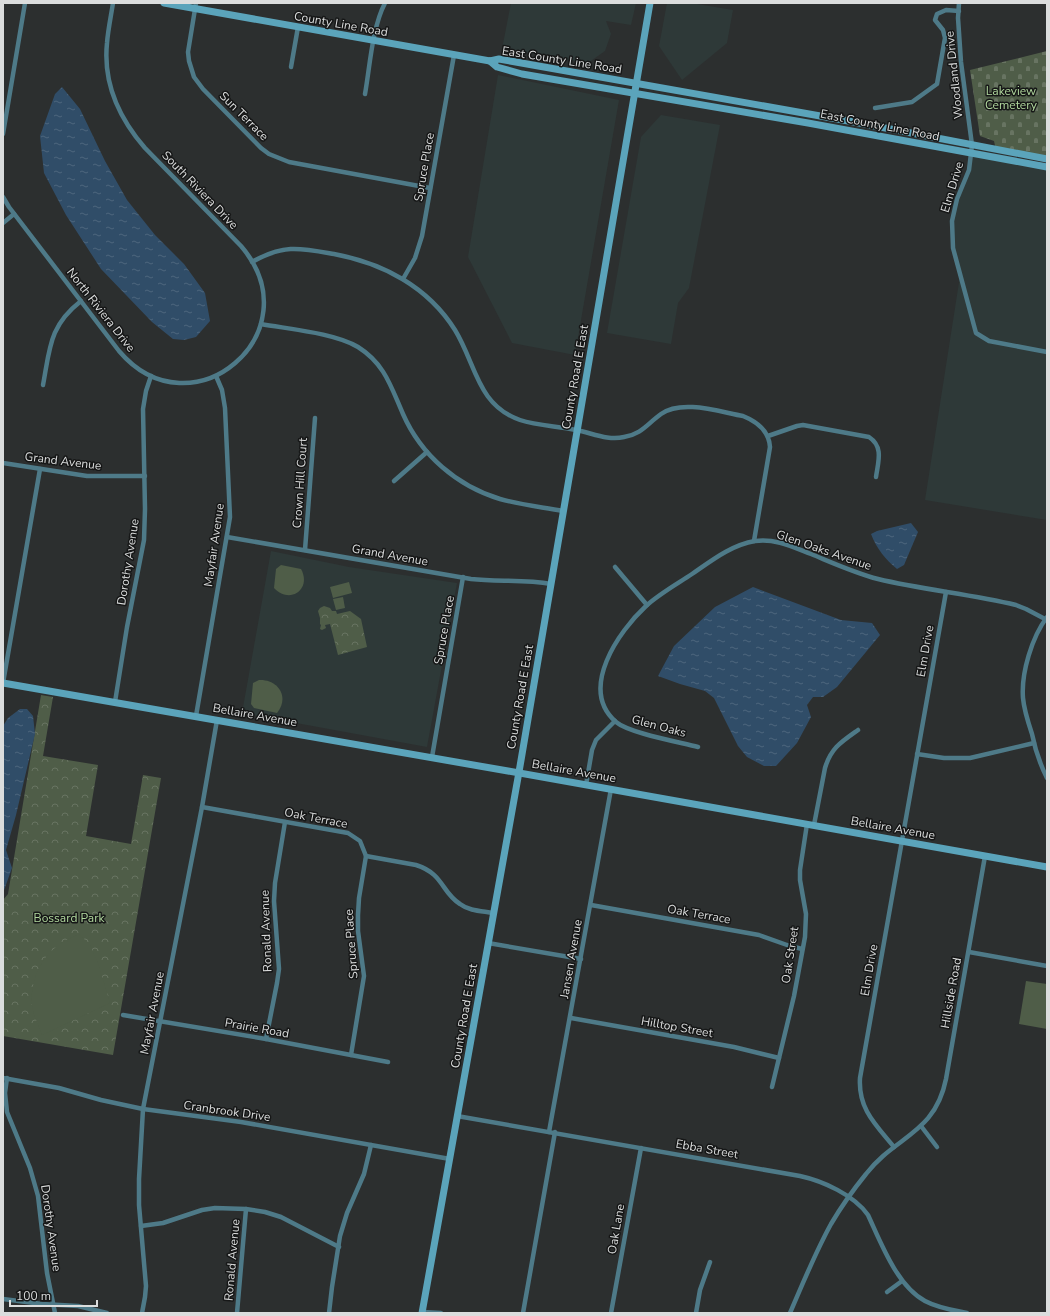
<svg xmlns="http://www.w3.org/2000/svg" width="1050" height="1316" viewBox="0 0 1050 1316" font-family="'Nunito Sans',sans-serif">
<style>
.built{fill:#2e3938}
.cemetery{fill:url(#cemetery-stones)}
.park{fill:url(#park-crowns)}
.pitch{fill:#4f5d48}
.water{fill:url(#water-ripples)}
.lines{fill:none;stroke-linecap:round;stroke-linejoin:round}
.street{stroke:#4e7a88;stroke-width:4.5}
.secondary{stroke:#5ba4bb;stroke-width:7}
.labels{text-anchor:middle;stroke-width:3;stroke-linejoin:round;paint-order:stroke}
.street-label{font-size:12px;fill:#dbdddd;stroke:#161717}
.park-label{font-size:12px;fill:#b1d89e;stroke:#161717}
</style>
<defs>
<pattern id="cemetery-stones" width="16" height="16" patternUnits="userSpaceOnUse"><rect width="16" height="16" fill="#4f5d48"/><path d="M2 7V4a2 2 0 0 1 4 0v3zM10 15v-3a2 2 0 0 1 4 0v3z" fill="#687462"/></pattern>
<pattern id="park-crowns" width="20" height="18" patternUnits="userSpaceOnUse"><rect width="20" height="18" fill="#4f5d48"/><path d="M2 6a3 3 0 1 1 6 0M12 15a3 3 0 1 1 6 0" fill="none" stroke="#687462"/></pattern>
<pattern id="water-ripples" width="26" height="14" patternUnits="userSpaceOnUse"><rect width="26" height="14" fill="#304d68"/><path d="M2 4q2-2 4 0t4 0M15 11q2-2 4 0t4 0" fill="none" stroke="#4d667d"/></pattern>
</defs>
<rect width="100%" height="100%" fill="#2c2f2f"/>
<!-- built -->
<g class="built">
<path d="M511,3H636L631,25L606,21L611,34L605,51L588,63L502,49Z"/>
<path d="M667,3H691L733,10L727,43L682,80L659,46Z"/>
<path d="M498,75L619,100L575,355L512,343L468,257Z"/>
<path d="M661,115L720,125L689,288L678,303L671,344L607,333L641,137Z"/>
<path d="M971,153L1047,167V520L925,500L960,276L953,248L952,221L957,199L969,170Z"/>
<path d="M271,551L349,567L457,583L427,747L242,713Z"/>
</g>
<!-- cemetery -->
<path class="cemetery" d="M1047,51V159L996,150L994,141L980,136L970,70Z"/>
<!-- park -->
<g class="park">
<path d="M324,606L330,608L332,611H336L337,614L350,611L361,619L367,647L338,655L330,624L325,625L326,628L322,630L320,629L321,625L320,624V618L318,611L320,608Z"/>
<path d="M41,695L53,697L43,756L98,765L86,836L131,844L143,775L161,778L113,1055L3,1036V900L8,894Z"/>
</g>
<!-- pitch -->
<g class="pitch">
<path d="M281,565L301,569C312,589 290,605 274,588L276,569Z"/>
<path d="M349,582L352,593L333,598L330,587Z"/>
<path d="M343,597L345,608L336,610L333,599Z"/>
<path d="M259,680C278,679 290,697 277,713L254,708L251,704L253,683Z"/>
<path d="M79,934L90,945L98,963L110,1003L42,1035C39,1026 33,1015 32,1006C30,981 40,958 60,944C65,940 73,937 79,934Z"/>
<path d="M1026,981L1047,984V1029L1019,1024Z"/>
</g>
<!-- water -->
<g class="water">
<path d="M62,87L80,109L105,161L127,200L155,235L184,264L205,293L210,321L196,337L184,340L173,339L152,322L101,269L66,215L44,173L40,136L55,94Z"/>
<path d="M911,523L918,532L904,565L897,569C885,559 877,549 871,534L877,531Z"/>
<path d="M753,587L841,620L872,623L880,635L837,687L823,697H813L807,705L811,717L797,743L776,766H764L747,757L738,746L714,698L705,691L680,684L658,676L674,646L715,607Z"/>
<path d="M20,709H27L33,716L35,734L16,815L6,850L12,868L3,893V726L8,718Z"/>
</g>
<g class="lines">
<!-- street -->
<g class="street">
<path d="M196,3L188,52L189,61L194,77L203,89L261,148L269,154L289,162L430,188"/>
<path d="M959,3L958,18L961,62L972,145L969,170L957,199L952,221L953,248L976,333L989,341L1047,352"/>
<path d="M291,67L298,27"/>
<path d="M365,94C370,66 372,28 385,3"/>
<path d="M875,108L912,102L937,84L945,38L943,30L935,20L937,14L946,10L959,11"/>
<path d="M3,134L25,3"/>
<path d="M3,197L9,207L119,351C192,437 315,332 241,246L145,148C119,118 103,82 107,43C108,30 111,16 113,3"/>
<path d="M3,223L14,214"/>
<path d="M252,262C284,244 300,248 334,254C383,263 428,287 455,330C476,364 477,405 520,420C538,426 558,426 576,430C592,433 608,441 624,437C642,434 647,424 661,414C682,399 720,412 743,416C758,422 769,431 770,447L754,541"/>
<path d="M403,279L415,258L422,236L454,55"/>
<path d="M261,324C288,329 335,333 358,347C385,364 391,387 403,414C421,455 457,486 500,499C521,505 542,507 563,511"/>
<path d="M43,385C50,348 49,326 81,301"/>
<path d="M768,436L797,426L803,425L869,437C884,447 878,462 876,477"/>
<path d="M3,463L87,476H145"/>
<path d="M394,481L427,452"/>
<path d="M227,537L471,579C497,582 524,579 551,584"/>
<path d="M305,550L315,418"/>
<path d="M615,567L647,605"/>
<path d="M1047,617C1032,637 1021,673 1023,698C1024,710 1028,722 1032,734C1035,749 1040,764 1047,778"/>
<path d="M3,683L40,469"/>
<path d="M115,702L127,627L144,540L145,509L143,409L146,391L151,376"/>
<path d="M196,716L230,517L225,408L222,390L216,376"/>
<path d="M698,747C679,742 629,733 616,722C578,689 619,631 646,606C659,594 677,584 692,574C711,561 731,545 755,541C775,538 793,547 811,554C833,563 855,573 878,579C924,590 970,594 1016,605L1026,609L1045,619"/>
<path d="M917,754L944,758H970L1034,743"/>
<path d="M432,757L463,577"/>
<path d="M586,785L592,750L596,740L615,721"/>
<path d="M202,807L348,833L360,841L366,856"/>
<path d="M814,825L825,768C831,748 841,742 858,730"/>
<path d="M366,856L416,865C444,874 441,892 460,904C469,911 482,911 493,913"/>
<path d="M591,905L759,935L787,945L802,949"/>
<path d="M488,943L581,959"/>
<path d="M969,952L1047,966"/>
<path d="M123,1015L266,1039L388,1062"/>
<path d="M571,1018L734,1047L779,1058"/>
<path d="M266,1039L277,983L279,969L274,901L275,883L285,822"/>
<path d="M351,1055L364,976L358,931V915L359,898L366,856"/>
<path d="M3,1078L59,1088L101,1100L143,1109L241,1122L450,1159"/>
<path d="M7,1078L5,1093L7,1112L30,1168L38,1196L47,1273L55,1313"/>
<path d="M772,1087L794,996L805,937L806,914L800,880V870L807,824"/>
<path d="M457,1116L800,1176C823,1181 854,1195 868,1215C881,1243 897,1286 925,1301C938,1308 952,1310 967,1313"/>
<path d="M921,1126L937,1147"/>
<path d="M549,1132L611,789"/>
<path d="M894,1147C876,1125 858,1109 860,1078L946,592"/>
<path d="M141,1226L163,1223L202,1210L215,1208L246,1209L265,1212L281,1217L339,1247"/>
<path d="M887,1292L902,1281"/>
<path d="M3,1299L42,1304L78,1306L107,1313"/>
<path d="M423,1312L441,1313"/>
<path d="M142,1313L145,1297L146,1286L139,1205V1179L143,1109L202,807L217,720"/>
<path d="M237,1313L246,1209"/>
<path d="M329,1313L332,1287L340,1236L347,1213L364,1174L371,1145"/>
<path d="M523,1313L555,1132"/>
<path d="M611,1313L641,1148"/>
<path d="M696,1313L700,1290L710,1262"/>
<path d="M790,1313C803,1283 815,1253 831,1224C841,1207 853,1190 866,1174C895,1136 935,1134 946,1079L985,856"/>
</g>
<!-- secondary -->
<g class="secondary">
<path d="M164,3L490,61L499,59L854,122L1047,159"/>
<path d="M490,61L497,67L522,74L808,123L1047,167"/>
<path d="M3,683L508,771L1047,867"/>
<path d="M422,1313L519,772L650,3"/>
</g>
</g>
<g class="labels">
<!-- street labels -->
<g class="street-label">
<text transform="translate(341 24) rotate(10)" y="4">County Line Road</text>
<text transform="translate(562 60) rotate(9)" y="4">East County Line Road</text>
<text transform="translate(954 75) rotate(-96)" y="4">Woodland Drive</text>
<text transform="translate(244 116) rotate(45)" y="4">Sun Terrace</text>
<text transform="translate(880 125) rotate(11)" y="4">East County Line Road</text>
<text transform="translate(424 167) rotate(-80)" y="4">Spruce Place</text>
<text transform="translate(952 187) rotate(-73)" y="4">Elm Drive</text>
<text transform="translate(200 190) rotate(46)" y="4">South Riviera Drive</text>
<text transform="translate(101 310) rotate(52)" y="4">North Riviera Drive</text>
<text transform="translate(575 377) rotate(-80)" y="4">County Road E East</text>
<text transform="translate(63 461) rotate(7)" y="4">Grand Avenue</text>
<text transform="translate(300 483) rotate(-86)" y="4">Crown Hill Court</text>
<text transform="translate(214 545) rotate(-82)" y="4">Mayfair Avenue</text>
<text transform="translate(824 550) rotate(19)" y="4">Glen Oaks Avenue</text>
<text transform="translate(390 555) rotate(10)" y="4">Grand Avenue</text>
<text transform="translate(128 562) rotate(-81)" y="4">Dorothy Avenue</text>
<text transform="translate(444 630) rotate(-80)" y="4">Spruce Place</text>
<text transform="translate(925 651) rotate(-80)" y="4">Elm Drive</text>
<text transform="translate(520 697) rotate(-80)" y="4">County Road E East</text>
<text transform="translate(255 715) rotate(10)" y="4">Bellaire Avenue</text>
<text transform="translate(659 726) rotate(15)" y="4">Glen Oaks</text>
<text transform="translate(574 771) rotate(10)" y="4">Bellaire Avenue</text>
<text transform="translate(316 818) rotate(11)" y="4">Oak Terrace</text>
<text transform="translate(893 828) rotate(10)" y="4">Bellaire Avenue</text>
<text transform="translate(699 914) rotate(10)" y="4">Oak Terrace</text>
<text transform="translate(266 931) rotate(-92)" y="4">Ronald Avenue</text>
<text transform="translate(351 944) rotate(-94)" y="4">Spruce Place</text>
<text transform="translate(790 955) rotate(-81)" y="4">Oak Street</text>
<text transform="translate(571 959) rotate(-80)" y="4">Jansen Avenue</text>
<text transform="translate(869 970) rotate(-80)" y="4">Elm Drive</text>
<text transform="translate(951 993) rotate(-80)" y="4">Hillside Road</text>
<text transform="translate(152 1013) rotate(-79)" y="4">Mayfair Avenue</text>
<text transform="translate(464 1016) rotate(-80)" y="4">County Road E East</text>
<text transform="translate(677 1027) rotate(10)" y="4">Hilltop Street</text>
<text transform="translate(257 1028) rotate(10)" y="4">Prairie Road</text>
<text transform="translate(227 1111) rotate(8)" y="4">Cranbrook Drive</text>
<text transform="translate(707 1149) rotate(10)" y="4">Ebba Street</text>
<text transform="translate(51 1228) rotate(82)" y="4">Dorothy Avenue</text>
<text transform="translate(616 1229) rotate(-80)" y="4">Oak Lane</text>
<text transform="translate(232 1260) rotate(-85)" y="4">Ronald Avenue</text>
</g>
<!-- park labels -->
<g class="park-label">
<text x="1011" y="95">Lakeview<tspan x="1011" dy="14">Cemetery</tspan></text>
<text x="69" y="922">Bossard Park</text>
</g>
</g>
<!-- border -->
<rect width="1050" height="1316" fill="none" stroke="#dbdddd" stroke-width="8"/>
<!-- scale -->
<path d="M10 1300v6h87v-6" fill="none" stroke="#dbdddd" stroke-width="2"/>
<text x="16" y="1300" font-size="12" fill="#dbdddd" stroke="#161717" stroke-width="3" paint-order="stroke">100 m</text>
</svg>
